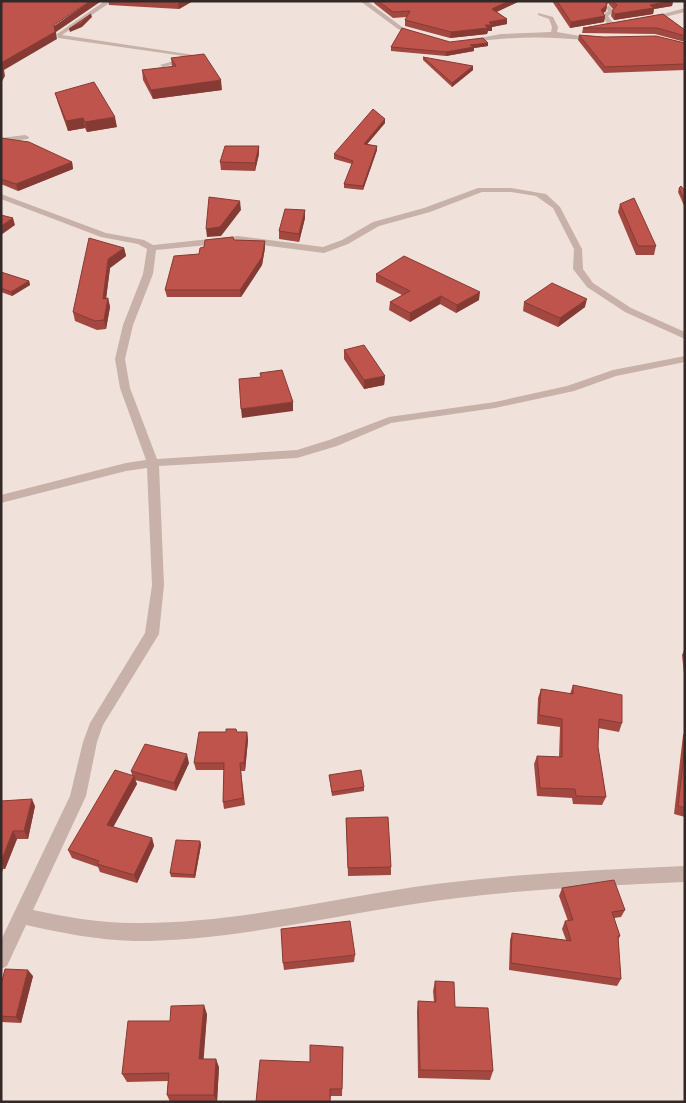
<svg xmlns="http://www.w3.org/2000/svg" width="686" height="1103" viewBox="0 0 686 1103" font-family="'Titillium Web',sans-serif">
<style>
.lines{fill:none;stroke-linecap:round;stroke-linejoin:round}
.minor{fill:#c7b1a8;fill-rule:evenodd}
.wall{fill:#a34840}
.shaded-wall{fill:#853b34}
.building{fill:#be544b;stroke:#853b34}
</style>
<rect width="100%" height="100%" fill="#f0e2db"/>
<g class="lines">
<!-- minor -->
<g class="minor">
<path d="M101,1H107L108,4L62,35L194,55L191,57L58,38L57,34L102,3Z"/>
<path d="M360,1H367L402,27L419,34L416,36L398,29Z"/>
<path d="M609,5L614,12L608,16L614,24L596,28V26L607,23L602,16L608,11L606,7Z"/>
<path d="M685,8V12L648,21L645,19Z"/>
<path d="M538,13L553,17L558,27L557,32L597,39L594,41C548,36 513,36 467,43L464,41L501,34L551,32L552,27L549,19L538,15Z"/>
<path d="M188,57L190,60L163,67L160,65Z"/>
<path d="M25,135L29,137L28,139L1,142V138Z"/>
<path d="M478,188H511L546,194L560,207L582,249L583,269L593,283L631,308L685,332V339L625,312L587,287L573,269L574,249L553,208L536,196L511,192H482L430,212L379,226L348,244L324,253L238,242L156,250L153,274L133,325L125,359L130,388L157,459L297,450L329,440L389,417L495,402L567,386L613,370L685,356V362L616,376L574,391L495,408L391,423L337,446L297,458L159,466L164,585L159,634L103,725L97,742L86,796L33,910C66,917 100,923 134,923C229,924 321,901 414,887C504,874 594,870 685,866V882C594,886 504,890 414,904C321,918 229,941 134,941C97,940 62,933 26,925L7,966L1,969V940L70,796L83,742L90,723L145,633L152,585L147,468L126,471L1,503V495L126,463L146,460L120,388L115,359L123,325L143,274L147,249L138,244L101,237L1,199V194L106,233L144,240L153,245L238,236L323,247L342,240L373,222L424,208Z"/>
</g>
</g>
<!-- wall -->
<g class="wall">
<path d="M108,1H193L179,9L109,5Z"/>
<path d="M373,1H520L497,12L507,19V24L492,27V31H488L487,34L450,38L405,26V20L407,17L393,18L375,4Z"/>
<path d="M552,1H673L672,6L654,9L653,14L614,20L611,16L612,11L613,9L608,3L607,5L606,11L603,13L605,16L604,22L570,28Z"/>
<path d="M663,14L685,30V42L655,34L582,33L583,28Z"/>
<path d="M579,35L685,43V70L604,73L578,40Z"/>
<path d="M450,42L488,43V46L474,48V51L446,56L391,51V47Z"/>
<path d="M423,57L473,70L452,87L423,60Z"/>
<path d="M171,58L222,90L153,99L143,80L142,70L172,67Z"/>
<path d="M55,93L117,127L87,132L85,128L68,131L58,103Z"/>
<path d="M385,119V123L367,144L377,146V150L363,190L344,188V184L352,164L334,159V154Z"/>
<path d="M1,138L72,162L73,169L18,191L1,184Z"/>
<path d="M259,146V154L255,171L221,170L220,162Z"/>
<path d="M679,188L685,191V208L678,192Z"/>
<path d="M620,204L656,246L654,255H636L618,212Z"/>
<path d="M305,210V218L299,242L279,239V231Z"/>
<path d="M234,240L265,241V248L262,265L241,297H167L165,290L199,254L204,247Z"/>
<path d="M124,248L126,256L110,268L106,298H108L110,307L106,329L97,330L75,321L73,312Z"/>
<path d="M1,272L29,281L30,285L12,296L1,292Z"/>
<path d="M376,274L479,300L456,313L440,304L410,322L389,310L390,302L402,295L376,282Z"/>
<path d="M524,302L585,307L558,327L523,311Z"/>
<path d="M344,350L385,376L384,385L364,389L344,359Z"/>
<path d="M685,648V683L682,655Z"/>
<path d="M573,685L622,723L619,732L598,728V747L606,797L602,805L573,804L572,798L537,796L534,764L537,756L559,757L560,727L537,724L538,698L541,689L570,694Z"/>
<path d="M685,731V817L674,814L683,735Z"/>
<path d="M237,732H247L248,740L245,771H241L245,805L224,809L223,802L224,770H196L194,763Z"/>
<path d="M189,763L176,791L135,780L137,784L113,827L152,838L154,846L137,883L100,872L98,867L72,858L68,850L132,775L131,771Z"/>
<path d="M329,775L364,787V791L332,796Z"/>
<path d="M1,801L35,806L28,839H17L5,869H3L1,877Z"/>
<path d="M346,818L391,867V875L348,876Z"/>
<path d="M200,841L201,845L195,878L171,877L170,873Z"/>
<path d="M562,888L625,910L621,917L614,918L620,936L618,940L621,979L617,986L509,970L510,940L512,933L566,940L562,929L565,921H568L559,896Z"/>
<path d="M355,955L354,962L284,970L283,963Z"/>
<path d="M33,976L21,1023L1,1022V985Z"/>
<path d="M435,981L455,1007L493,1071L490,1080L418,1078L417,1011L418,1001L434,1002L433,991Z"/>
<path d="M207,1014L203,1059L219,1067L217,1102H170L167,1095L168,1081L127,1082L122,1074L170,1021Z"/>
<path d="M343,1047L342,1096H331L330,1102H256L310,1062Z"/>
</g>
<!-- shaded-wall -->
<g class="shaded-wall">
<path d="M90,1H100V2L56,32L57,39L4,70L5,76L1,83V63Z"/>
<path d="M179,1H193L179,9L178,2Z"/>
<path d="M509,1H520L491,14L492,9Z"/>
<path d="M670,1H673L672,6L654,9L653,14L614,20L615,14L650,5Z"/>
<path d="M607,5L606,11L600,16L601,10Z"/>
<path d="M91,14L92,17L82,27L70,32L69,29Z"/>
<path d="M605,16L604,22L570,28L571,22Z"/>
<path d="M507,19V24L492,27V31H488L487,34L450,38L451,32L485,25L489,22Z"/>
<path d="M488,43V46L474,48V51L446,56V52L470,45Z"/>
<path d="M473,66V70L452,87V83Z"/>
<path d="M221,80L222,90L153,99L151,90Z"/>
<path d="M115,117L117,127L87,132L85,122Z"/>
<path d="M83,118L85,128L68,131L66,121Z"/>
<path d="M385,119V123L364,148V144Z"/>
<path d="M259,146V154L255,171V163Z"/>
<path d="M377,146V150L363,190V186Z"/>
<path d="M72,162L73,169L18,191L16,184Z"/>
<path d="M240,201L241,210L221,236L207,237L206,229Z"/>
<path d="M305,210V218L299,242V234Z"/>
<path d="M13,218L15,225L1,235V226Z"/>
<path d="M265,241V248L262,265L241,297L240,290Z"/>
<path d="M124,248L126,256L110,268L105,307L103,299L108,259Z"/>
<path d="M29,281L30,285L12,296L11,292Z"/>
<path d="M480,292L479,300L456,313L457,305Z"/>
<path d="M441,296L440,304L410,322V313Z"/>
<path d="M108,298L110,307L106,329L104,320Z"/>
<path d="M587,299L585,307L558,327L560,318Z"/>
<path d="M385,376L384,385L364,389V380Z"/>
<path d="M293,402V411L242,418L241,409Z"/>
<path d="M247,732L248,740L245,771L244,763Z"/>
<path d="M187,754L189,763L176,791L174,783Z"/>
<path d="M134,776L137,784L110,833L107,825Z"/>
<path d="M32,799L35,806L28,839L24,831Z"/>
<path d="M13,831L17,839L5,869L1,863Z"/>
<path d="M152,838L154,846L137,883L134,875Z"/>
<path d="M200,841L201,845L195,878L194,875Z"/>
<path d="M28,970L33,976L21,1023L16,1017Z"/>
<path d="M204,1005L207,1014L203,1068L199,1059Z"/>
<path d="M216,1059L219,1067L217,1102L214,1095Z"/>
</g>
<!-- building -->
<g class="building">
<path d="M1,1H90L54,25L55,32L1,63Z"/>
<path d="M378,1H509L492,9L507,19L489,22L492,25H485L488,28L451,32L405,20L410,11L393,12Z"/>
<path d="M557,1H605L607,5L601,10L605,16L571,22Z"/>
<path d="M612,1H670L650,5L654,8L615,14L612,11L617,5Z"/>
<path d="M91,14L81,23L69,29Z"/>
<path d="M663,14L685,30V36L657,28H583Z"/>
<path d="M402,28L450,42L483,38L488,43L470,45L474,47L446,52L391,47Z"/>
<path d="M579,35L603,37L656,36L685,43V64L605,67Z"/>
<path d="M204,54L221,80L151,90L142,70L176,66L171,58Z"/>
<path d="M423,57L473,66L452,83Z"/>
<path d="M94,82L115,117L85,122L83,118L66,121L55,93Z"/>
<path d="M373,109L385,119L364,144L377,146L363,186L344,184L353,161L334,154Z"/>
<path d="M1,138L29,142L72,162L16,184L1,179Z"/>
<path d="M225,146H259L255,163L220,162Z"/>
<path d="M681,186L685,191V201L679,188Z"/>
<path d="M209,197L240,201L220,227L206,229Z"/>
<path d="M634,198L656,246H638L620,204Z"/>
<path d="M285,209L305,210L299,234L279,231Z"/>
<path d="M1,215L13,218L1,226Z"/>
<path d="M233,237L234,240L265,241L262,257L240,290H165L174,256L199,254L200,248L204,247L205,240Z"/>
<path d="M89,238L124,248L108,259L103,299L108,298L104,320L95,321L73,312Z"/>
<path d="M404,256L480,292L457,305L441,296L410,313L390,302L410,291L376,274Z"/>
<path d="M1,272L29,281L11,292L1,288Z"/>
<path d="M552,283L587,299L560,318L524,302Z"/>
<path d="M364,345L385,376L364,380L344,350Z"/>
<path d="M282,370L293,402L241,409L239,379L261,377L260,373Z"/>
<path d="M573,685L622,695V723L599,719L598,747L606,797L576,796L575,789L540,788L537,756L562,757V719L539,715L541,689L573,694Z"/>
<path d="M226,729H236L237,732H247L244,763H240L243,798L223,802L224,763H194L199,732H226Z"/>
<path d="M145,744L187,754L174,783L131,771Z"/>
<path d="M685,747V808L678,806Z"/>
<path d="M115,770L134,776L107,825L152,838L134,875L97,864L99,861L68,850Z"/>
<path d="M361,770L364,787L332,792L329,775Z"/>
<path d="M32,799L24,831H13L1,862V801Z"/>
<path d="M388,817L391,867L348,868L346,818Z"/>
<path d="M176,840L200,841L194,875L170,873Z"/>
<path d="M614,880L625,910L612,912L620,936H618L621,979L511,963L512,933L571,941L565,921L573,920L562,888Z"/>
<path d="M350,921L355,955L283,963L281,929Z"/>
<path d="M5,969L28,970L16,1017L1,1016V985Z"/>
<path d="M435,981L454,982L455,1007L488,1008L493,1071L420,1070L418,1001L436,1002Z"/>
<path d="M204,1005L199,1059H216L214,1095H167L169,1073L122,1074L128,1021H170L171,1006Z"/>
<path d="M310,1045L343,1047L342,1089H330V1102H256L260,1060L310,1062Z"/>
</g>
<!-- border -->
<rect width="686" height="1103" fill="none" stroke="#342927" stroke-width="5"/>
</svg>
